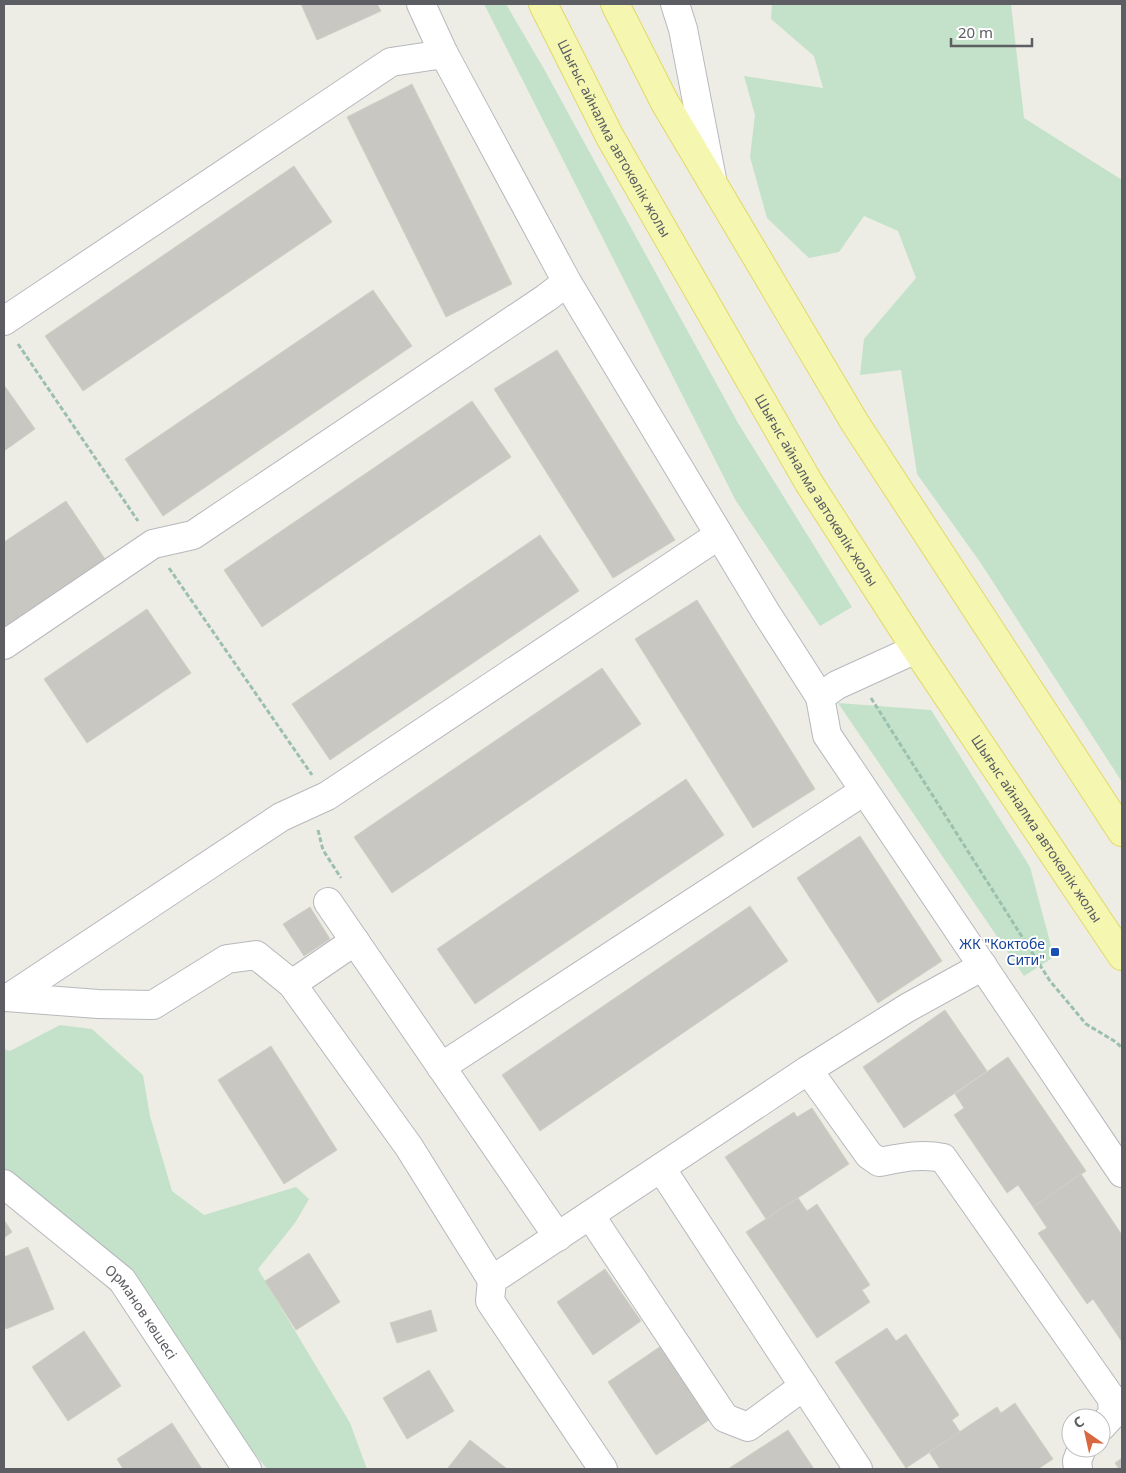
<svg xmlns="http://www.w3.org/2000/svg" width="1126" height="1473" viewBox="0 0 1126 1473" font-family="'Noto Sans',sans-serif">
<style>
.green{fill:#c3e2c9}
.building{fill:#c9c7c1;stroke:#d1d0c3}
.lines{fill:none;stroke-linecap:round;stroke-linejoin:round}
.minor-casing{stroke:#b7b8bd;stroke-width:30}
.major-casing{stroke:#e3d867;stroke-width:30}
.path{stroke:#9cc0ad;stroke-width:3;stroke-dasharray:5 2.5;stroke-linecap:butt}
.minor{stroke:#fff;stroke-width:28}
.major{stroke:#f5f7b0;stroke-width:28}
.transit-dot{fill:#1a4fb4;stroke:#fff;stroke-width:2}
.labels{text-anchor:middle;stroke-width:4;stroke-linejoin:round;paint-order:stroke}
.street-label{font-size:14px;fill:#5c5e63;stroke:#fff}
.transit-label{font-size:14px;fill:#164399;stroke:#fff;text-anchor:end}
</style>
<rect width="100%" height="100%" fill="#edede5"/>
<!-- green -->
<g class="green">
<path d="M484,4H506L544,69L738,423L852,607L820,626L736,501Z"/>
<path d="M772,4H1011L1024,118L1122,180V782L980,562L917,474L901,370L860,375L864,339L916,278L898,231L864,216L839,252L809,258L767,218L750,157L755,115L744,76L823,88L814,56L771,19Z"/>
<path d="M838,703L931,710L1030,867L1054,957L1024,976Z"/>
<path d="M60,1025L92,1029L143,1075L150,1116L172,1191L204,1215L296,1187L309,1199L295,1223L258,1269L350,1423L367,1469H267L227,1419L117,1261L4,1168V1049L10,1051Z"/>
</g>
<!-- building -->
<g class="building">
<path d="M301,4H377L381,11L317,40Z"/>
<path d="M412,84L512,284L446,317L347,117Z"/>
<path d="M294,166L332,222L83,391L45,336Z"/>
<path d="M373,290L412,346L163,516L125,459Z"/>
<path d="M557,350L675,540L613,578L494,389Z"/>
<path d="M4,385L35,429L4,451Z"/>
<path d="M472,401L511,457L262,627L224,570Z"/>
<path d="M66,501L107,562L4,631V542Z"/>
<path d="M540,535L579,591L330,760L292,704Z"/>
<path d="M697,600L815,789L753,828L635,639Z"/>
<path d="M147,609L191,673L87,743L44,679Z"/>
<path d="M602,668L641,724L392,893L354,837Z"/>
<path d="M686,779L724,835L475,1004L437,949Z"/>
<path d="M860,836L942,961L878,1003L797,878Z"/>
<path d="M750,906L788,961L540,1131L502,1075Z"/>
<path d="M310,907L330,939L304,956L283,924Z"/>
<path d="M945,1010L987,1071L904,1128L863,1067Z"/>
<path d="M271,1046L337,1150L284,1184L218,1080Z"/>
<path d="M1008,1057L1086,1171L1033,1207L1018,1185L1007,1193L954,1115L964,1108L955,1094Z"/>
<path d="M812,1108L849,1164L766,1219L725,1157L794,1112L797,1117Z"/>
<path d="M1081,1174L1122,1235V1324L1114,1330L1093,1299L1087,1304L1038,1233L1047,1228L1033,1207Z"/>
<path d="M798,1198L807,1211L817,1204L870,1285L862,1290L870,1302L817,1338L746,1232Z"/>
<path d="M4,1220L12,1232L4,1238Z"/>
<path d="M28,1247L54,1309L6,1329L4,1323V1257Z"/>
<path d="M309,1253L340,1302L296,1330L265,1281Z"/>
<path d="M605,1269L641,1321L593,1355L557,1302Z"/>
<path d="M431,1310L437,1331L397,1343L390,1323Z"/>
<path d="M1122,1324V1342L1114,1330Z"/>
<path d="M887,1328L896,1341L906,1334L959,1415L952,1420L960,1432L906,1468L835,1362Z"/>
<path d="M84,1331L121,1386L68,1421L32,1367Z"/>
<path d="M664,1344L712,1418L656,1455L608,1382Z"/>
<path d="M429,1370L454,1411L407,1439L383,1398Z"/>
<path d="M1015,1403L1053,1459L1038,1469H940L929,1452L997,1407L1001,1413Z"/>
<path d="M172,1423L202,1469H123L117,1459Z"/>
<path d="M788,1430L814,1469H728Z"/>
<path d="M470,1440L507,1469H447Z"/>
<path d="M1122,1458V1469H1119L1115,1463Z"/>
</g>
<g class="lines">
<!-- minor casing -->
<g class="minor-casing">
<g id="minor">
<path d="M421,4L444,54L567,282L765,611L820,697"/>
<path d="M675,4L683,29L712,179"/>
<path d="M4,321L391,62L444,54"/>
<path d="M4,645L153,544L193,535L546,298L567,282"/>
<path d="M916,649L837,685L820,697L827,735L1122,1173"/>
<path d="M328,902L558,1237"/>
<path d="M292,984L355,941"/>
<path d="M6,997L98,1004L153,1005L227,959L256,955L292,984L409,1147L492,1280"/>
<path d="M10,997L281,817L327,796L719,535"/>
<path d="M441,1067L864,791"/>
<path d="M808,1070L869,1155L879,1162C900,1158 921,1153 943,1158L1112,1399L1113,1414L1101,1427"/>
<path d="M661,1168L858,1469"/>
<path id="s1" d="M4,1184L122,1280L247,1469"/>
<path d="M590,1215L725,1418L748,1427L804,1386"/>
<path d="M603,1469L490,1301L492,1280L808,1070L907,1008L983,966"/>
<path d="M1078,1469L1077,1461L1082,1448"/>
</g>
</g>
<!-- major casing -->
<g class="major-casing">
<g id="major">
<path id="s2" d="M543,4L610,137L809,483L916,649L1122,956"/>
<path d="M615,4L664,101L855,423L1122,832"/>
</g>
</g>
<!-- path -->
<g class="path">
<path d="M18,344L138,521"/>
<path d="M169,568L312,775"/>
<path d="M871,698L1050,981L1086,1024L1116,1042L1122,1048"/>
<path d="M318,830L323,850L341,878"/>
</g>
<!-- minor -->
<use href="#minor" class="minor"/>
<!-- major -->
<use href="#major" class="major"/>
</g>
<!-- markers -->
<rect class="transit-dot" x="1050" y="947" width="10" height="10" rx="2.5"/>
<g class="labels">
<!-- street labels -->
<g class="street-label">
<text dy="5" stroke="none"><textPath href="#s2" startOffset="152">Шығыс айналма автокөлік жолы</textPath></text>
<text dy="5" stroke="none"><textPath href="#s2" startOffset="558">Шығыс айналма автокөлік жолы</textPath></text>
<text dy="5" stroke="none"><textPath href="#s2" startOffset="962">Шығыс айналма автокөлік жолы</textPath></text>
<text dy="5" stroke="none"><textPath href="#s1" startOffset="189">Орманов көшесі</textPath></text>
</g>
<!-- transit labels -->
<g class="transit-label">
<text x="1045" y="949">ЖК "Коктобе<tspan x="1045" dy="16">Сити"</tspan></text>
</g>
</g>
<!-- border -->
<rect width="1126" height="1473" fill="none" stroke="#5c5e63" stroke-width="10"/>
<!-- north arrow -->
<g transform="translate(1086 1433) rotate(326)"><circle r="24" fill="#ffffff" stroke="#bebfc1"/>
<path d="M0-4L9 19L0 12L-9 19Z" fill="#d86840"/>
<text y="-8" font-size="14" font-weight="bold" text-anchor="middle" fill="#5c5e63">С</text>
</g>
<!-- scale -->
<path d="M951 38v8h81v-8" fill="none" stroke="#5c5e63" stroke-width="2.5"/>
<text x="958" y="38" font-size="15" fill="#5c5e63" stroke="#ffffff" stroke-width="4" paint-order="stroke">20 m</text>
</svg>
